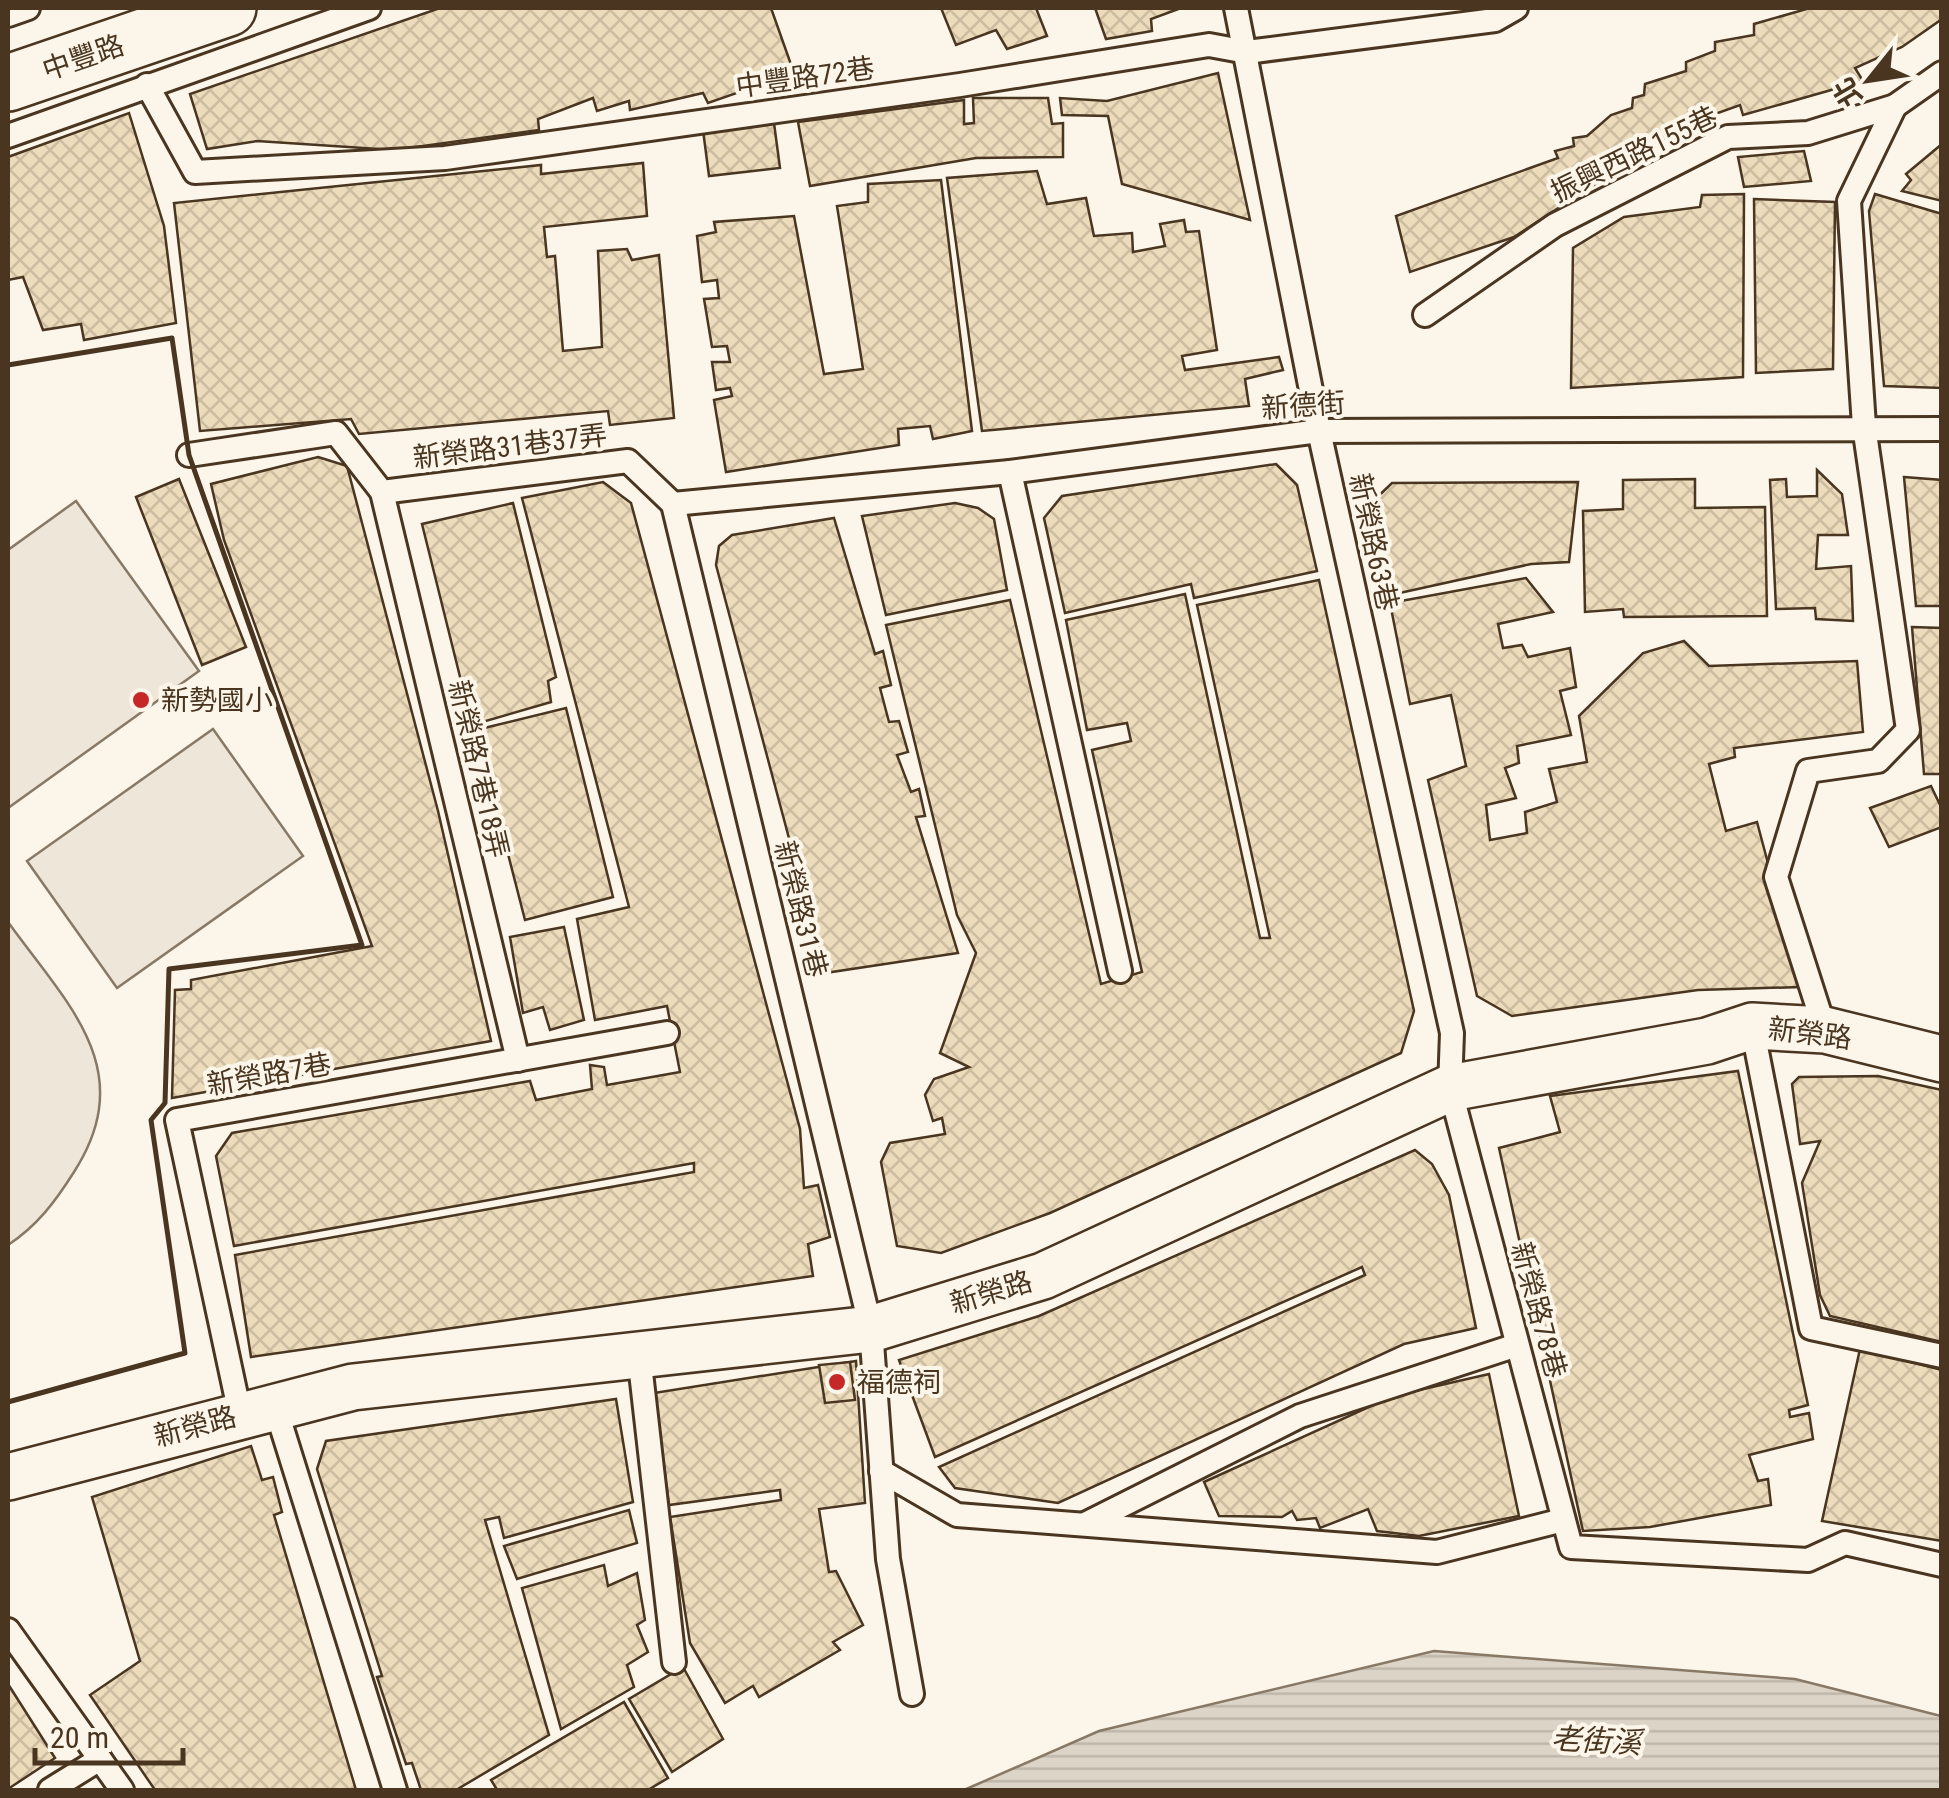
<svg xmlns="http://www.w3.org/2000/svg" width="1949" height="1798" viewBox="0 0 1949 1798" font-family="'Roboto Condensed','Noto Sans TC',sans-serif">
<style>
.garden{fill:#ede6d9;stroke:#887966;stroke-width:2.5}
.water{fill:url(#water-rules);stroke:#887966;stroke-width:2.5}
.building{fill:url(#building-cross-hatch);stroke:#4a3520;stroke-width:2.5}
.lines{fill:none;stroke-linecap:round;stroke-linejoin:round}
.service-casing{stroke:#4a3520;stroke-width:28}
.minor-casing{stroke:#4a3520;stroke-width:50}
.secondary-casing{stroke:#4a3520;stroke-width:60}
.service{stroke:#fbf6e9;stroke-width:22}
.minor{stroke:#fbf6e9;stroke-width:45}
.secondary{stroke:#fbf6e9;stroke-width:55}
.wall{stroke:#4a3520;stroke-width:5}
.poi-dot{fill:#c62828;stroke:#fbf6e9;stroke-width:4}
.labels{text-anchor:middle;stroke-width:8;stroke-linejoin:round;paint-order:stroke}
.street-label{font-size:28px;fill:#4a3520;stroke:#fbf6e9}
.poi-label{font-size:28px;fill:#4a3520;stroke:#fbf6e9;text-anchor:start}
.water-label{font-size:30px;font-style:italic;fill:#4a3520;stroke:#fbf6e9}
</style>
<defs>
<pattern id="water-rules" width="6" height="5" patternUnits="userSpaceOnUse" patternTransform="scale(2.5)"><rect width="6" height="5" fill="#dcd4c6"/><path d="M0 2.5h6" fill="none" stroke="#beb7aa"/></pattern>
<pattern id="building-cross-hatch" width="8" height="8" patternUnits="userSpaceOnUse" patternTransform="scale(2.5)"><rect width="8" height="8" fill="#ecdcbc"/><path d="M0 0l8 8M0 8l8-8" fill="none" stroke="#ccbda1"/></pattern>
</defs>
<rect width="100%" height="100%" fill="#fbf6e9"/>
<!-- garden -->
<g class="garden">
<path d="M76,501L199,671L8,808V550Z"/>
<path d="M213,729L303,856L117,988L27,861Z"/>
<path d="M8,922C67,1004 140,1069 74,1172C55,1202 37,1226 8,1245Z"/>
</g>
<!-- water -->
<path class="water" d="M1434,1651L1795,1679L1941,1716V1790H964L1099,1731Z"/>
<!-- building -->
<g class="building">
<path d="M440,8H771L794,73L708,103L703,93L630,110L629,101L597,111L593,98L538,119L539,130L394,150L257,141L207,149L190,94Z"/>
<path d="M941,8H1036L1047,36L1007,49L996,30L956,45Z"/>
<path d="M1095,8H1181L1151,19L1152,31L1106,39Z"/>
<path d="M1810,8H1942V19L1902,47L1855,68L1863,81L1743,115L1740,105L1687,124L1514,237L1410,272L1396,216L1558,158L1555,151L1574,146L1573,138L1587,136L1611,115L1632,108L1633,98L1644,95L1645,84L1686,71V62L1715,51V42L1754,35V24Z"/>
<path d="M1218,73L1250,220L1122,184L1108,116L1062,115L1060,98L1107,101Z"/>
<path d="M973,98H1048L1052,124L1063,123V157L976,158L810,186L798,122L964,100V124L974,123Z"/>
<path d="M129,113L164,226L176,323L84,340L81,324L43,330L23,277L8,280V157Z"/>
<path d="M774,123L780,168L709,176L703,130Z"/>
<path d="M1942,144V201L1902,191L1911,180L1906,174Z"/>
<path d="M1804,151L1811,181L1744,187L1738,157Z"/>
<path d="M643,163L647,216L544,227L547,257L555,256L563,351L602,347L598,251L627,249L632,260L659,255L674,418L610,425L608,411L359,434L351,419L200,431L174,203L541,165V174Z"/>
<path d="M1037,171L1047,204L1086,198L1094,236L1132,233L1133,252L1165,246L1160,224L1184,220L1186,232L1199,231L1217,350L1182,356L1185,370L1279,357L1283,370L1245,379L1249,406L982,431L947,178Z"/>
<path d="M941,180L972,431L933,439L930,426L898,429L899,445L726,472L714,400L732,396L730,388L716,390L712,362H730L727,346L712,347L704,299L719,298L717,280L702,282L697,236L716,232L714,222L794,216L824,374L863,369L837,206L868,202V184Z"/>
<path d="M1744,194L1743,377L1571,388L1573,248L1624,217L1700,207L1702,195Z"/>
<path d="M1875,194L1942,214V388L1884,386L1869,211Z"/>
<path d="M1754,199L1835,202L1833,369L1756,373Z"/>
<path d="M318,457L347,466L438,811L491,1041L172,1098L175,990L191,989V980L372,946L224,540L211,484Z"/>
<path d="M1276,464L1297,485L1317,571L1194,598L1191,584L1065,613L1044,518L1062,496Z"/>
<path d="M1817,470L1842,494L1848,535H1818L1816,569L1851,566L1853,621L1816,619L1815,608L1776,609L1770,480L1786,479L1787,497L1817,496Z"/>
<path d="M1904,477L1942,480V606H1916Z"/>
<path d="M179,479L246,647L202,665L136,497Z"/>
<path d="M1695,479V508L1765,507L1767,616L1624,617L1623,609L1585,612L1583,511L1623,509V480Z"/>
<path d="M603,482L631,503L800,1129L804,1188L818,1185L830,1237L808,1244L813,1276L251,1357L235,1255L694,1172V1163L234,1246L216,1156L232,1133L530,1081L536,1100L592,1089L590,1065L604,1067L607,1085L680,1072L667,1006L595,1020L577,919L629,907L522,498Z"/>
<path d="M1578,482L1569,562L1531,564L1386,596L1368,506L1392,483Z"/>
<path d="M513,503L556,677L548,681L551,702L472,725L422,524Z"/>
<path d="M955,503L978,508L994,519L1007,590L886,615L862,516Z"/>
<path d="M834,518L875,654L883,651L891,685L880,688L889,722L899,721L908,752L897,755L911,792L919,789L925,816L916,817L958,953L825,973L716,565L719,546L732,535Z"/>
<path d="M1526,578L1553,612L1498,624L1503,648L1522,645L1528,657L1570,648L1576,687L1560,691L1571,735L1517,746L1519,763L1505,768L1516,798L1486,805L1490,840L1527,833L1525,812L1557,802L1549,769L1587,762L1579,716L1643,653L1684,641L1709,666L1857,661L1863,732L1734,748L1735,757L1709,764L1726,831L1757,822L1801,987L1698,990L1512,1016L1477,996L1428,780L1466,766L1451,695L1410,704L1390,603Z"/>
<path d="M1319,580L1414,1011L1401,1053L1050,1213L941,1253L897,1246L881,1162L890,1143L945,1134L942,1118L933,1121L925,1095L934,1079L969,1067L940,1053L976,953L957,915L886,625L1010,600L1101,984L1142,972L1092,750L1131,741L1127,723L1087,730L1066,620L1185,594L1260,938H1270L1197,605Z"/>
<path d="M1912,627L1942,628V774H1924Z"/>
<path d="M566,708L613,897L525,920L476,730Z"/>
<path d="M1931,786L1942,809V827L1889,847L1870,808Z"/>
<path d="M564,927L584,1020L550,1030L543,1007L523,1013L510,937Z"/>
<path d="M1738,1071L1808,1405L1789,1410L1790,1417L1809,1413L1813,1439L1749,1455L1758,1481L1768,1479L1771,1505L1650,1527L1583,1531L1499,1148L1560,1132L1550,1096Z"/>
<path d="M1878,1076L1942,1090V1342L1830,1316L1820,1295L1802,1183L1820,1141L1800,1144L1792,1084L1799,1077Z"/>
<path d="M1415,1150L1432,1164L1449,1195L1476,1328L1404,1344L1058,1503L955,1488L939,1467L1365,1275L1362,1267L935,1457L899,1360L1039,1316Z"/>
<path d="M1860,1349L1942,1370V1541L1822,1521Z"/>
<path d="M856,1361L865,1503L819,1509L829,1572L836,1571L863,1625L833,1642L840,1650L759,1697L753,1686L725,1703L690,1643L670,1517L781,1500L780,1490L669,1505L654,1393Z"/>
<path d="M850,1362L855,1400L825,1403L819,1365Z"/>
<path d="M1489,1374L1519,1516L1419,1536L1377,1531L1368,1509L1320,1528L1316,1518L1297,1520L1292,1511L1282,1517L1219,1516L1204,1482L1393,1396Z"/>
<path d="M616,1399L633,1502L504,1538L499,1517L485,1520L549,1735L456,1790H421L412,1763L406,1764L377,1677L382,1676L317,1469L326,1441Z"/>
<path d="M251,1446L262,1480L273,1477L282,1512L274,1515L356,1790H155L90,1695L140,1661L92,1497Z"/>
<path d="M629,1510L637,1543L517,1579L504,1546Z"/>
<path d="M604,1565L608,1586L637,1573L645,1620L637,1625L648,1652L627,1665L634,1687L561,1729L522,1588Z"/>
<path d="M683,1667L723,1739L672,1772L629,1699Z"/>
<path d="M8,1684L55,1758L8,1789Z"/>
<path d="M624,1702L668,1778L648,1790H493L496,1788L491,1780Z"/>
</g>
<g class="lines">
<!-- service casing -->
<g class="service-casing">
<g id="service">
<path d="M1236,8L1319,431L1452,1033L1450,1088L1571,1547L1808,1560L1845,1543L1942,1565"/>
<path d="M8,15L28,8"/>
<path d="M147,85L195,172L445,158L960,85L1209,45L1247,52L1495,20L1516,8"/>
<path d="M8,136L369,8"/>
<path d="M1425,315L1555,225L1728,137L1808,133L1895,106L1942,73"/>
<path d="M189,455L336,433L382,492L628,461L673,504"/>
<path d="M1010,472L1120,971"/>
<path d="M382,492L518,1060"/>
<path d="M673,504L1010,472L1319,431L1942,429"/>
<path d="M673,504L871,1329L888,1559L912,1694"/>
<path d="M1752,1026L1811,1328L1942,1356"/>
<path d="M1825,1030L1776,877L1808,771L1878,761L1908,730L1864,426L1849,201L1895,106"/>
<path d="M639,1355L674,1662"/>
<path d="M275,1406L395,1790"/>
<path d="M240,1414L177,1120L667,1033"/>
<path d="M881,1471L957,1515L1437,1552L1563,1520"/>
<path d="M1087,1523L1300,1416L1517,1345"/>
<path d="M8,1630L122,1790"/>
<path d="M50,1790L100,1759"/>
</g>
</g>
<!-- minor casing -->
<g class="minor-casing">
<path id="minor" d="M8,1477L353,1387L871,1329L1043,1276L1450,1088L1707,1041L1752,1026L1825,1030L1942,1059"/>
</g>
<!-- secondary casing -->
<g class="secondary-casing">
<path id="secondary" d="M8,83L228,8"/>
</g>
<!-- service -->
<use href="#service" class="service"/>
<!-- minor -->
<use href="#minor" class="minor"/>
<!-- secondary -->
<use href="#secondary" class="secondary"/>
<!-- wall -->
<path class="wall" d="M8,365L172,338L189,455L362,945L169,969L165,1103L151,1120L185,1353L8,1402"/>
</g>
<!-- markers -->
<g class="poi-dot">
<circle cx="141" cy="700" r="10"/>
<circle cx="837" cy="1382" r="10"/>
</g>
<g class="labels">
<!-- street labels -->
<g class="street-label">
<text transform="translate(83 57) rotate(-19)" y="10">中豐路</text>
<text transform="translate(805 77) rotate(-8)" y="10">中豐路72巷</text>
<text transform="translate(1634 154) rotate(-26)" y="10">振興西路155巷</text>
<text transform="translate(1303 405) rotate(-4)" y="10">新德街</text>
<text transform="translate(510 446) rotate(-7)" y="10">新榮路31巷37弄</text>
<text transform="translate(1374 542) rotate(78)" y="10">新榮路63巷</text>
<text transform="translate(479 769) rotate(77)" y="10">新榮路7巷18弄</text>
<text transform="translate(801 909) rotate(76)" y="10">新榮路31巷</text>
<text transform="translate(1810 1033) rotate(7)" y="10">新榮路</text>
<text transform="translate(269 1074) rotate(-10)" y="10">新榮路7巷</text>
<text transform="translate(991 1292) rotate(-17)" y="10">新榮路</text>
<text transform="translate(1539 1310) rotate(75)" y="10">新榮路78巷</text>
<text transform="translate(195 1426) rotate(-15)" y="10">新榮路</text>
</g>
<!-- poi labels -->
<g class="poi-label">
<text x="161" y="710">新勢國小</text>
<text x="857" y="1392">福德祠</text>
</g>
<!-- water labels -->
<g class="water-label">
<text transform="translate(1596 1741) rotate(3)" y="10">老街溪</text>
</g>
</g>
<!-- border -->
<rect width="1949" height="1798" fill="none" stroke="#4a3520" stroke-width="20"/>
<!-- north arrow -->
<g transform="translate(1869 80) rotate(240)" stroke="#fbf6e9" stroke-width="8" paint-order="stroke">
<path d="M0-8L18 38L0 25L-18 38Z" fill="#4a3520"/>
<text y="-15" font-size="28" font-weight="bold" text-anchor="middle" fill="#4a3520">北</text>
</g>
<!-- scale -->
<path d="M35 1748v15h148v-15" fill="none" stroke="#4a3520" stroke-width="5"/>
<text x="50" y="1748" font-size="30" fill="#4a3520" stroke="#fbf6e9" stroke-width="8" paint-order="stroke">20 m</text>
</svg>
